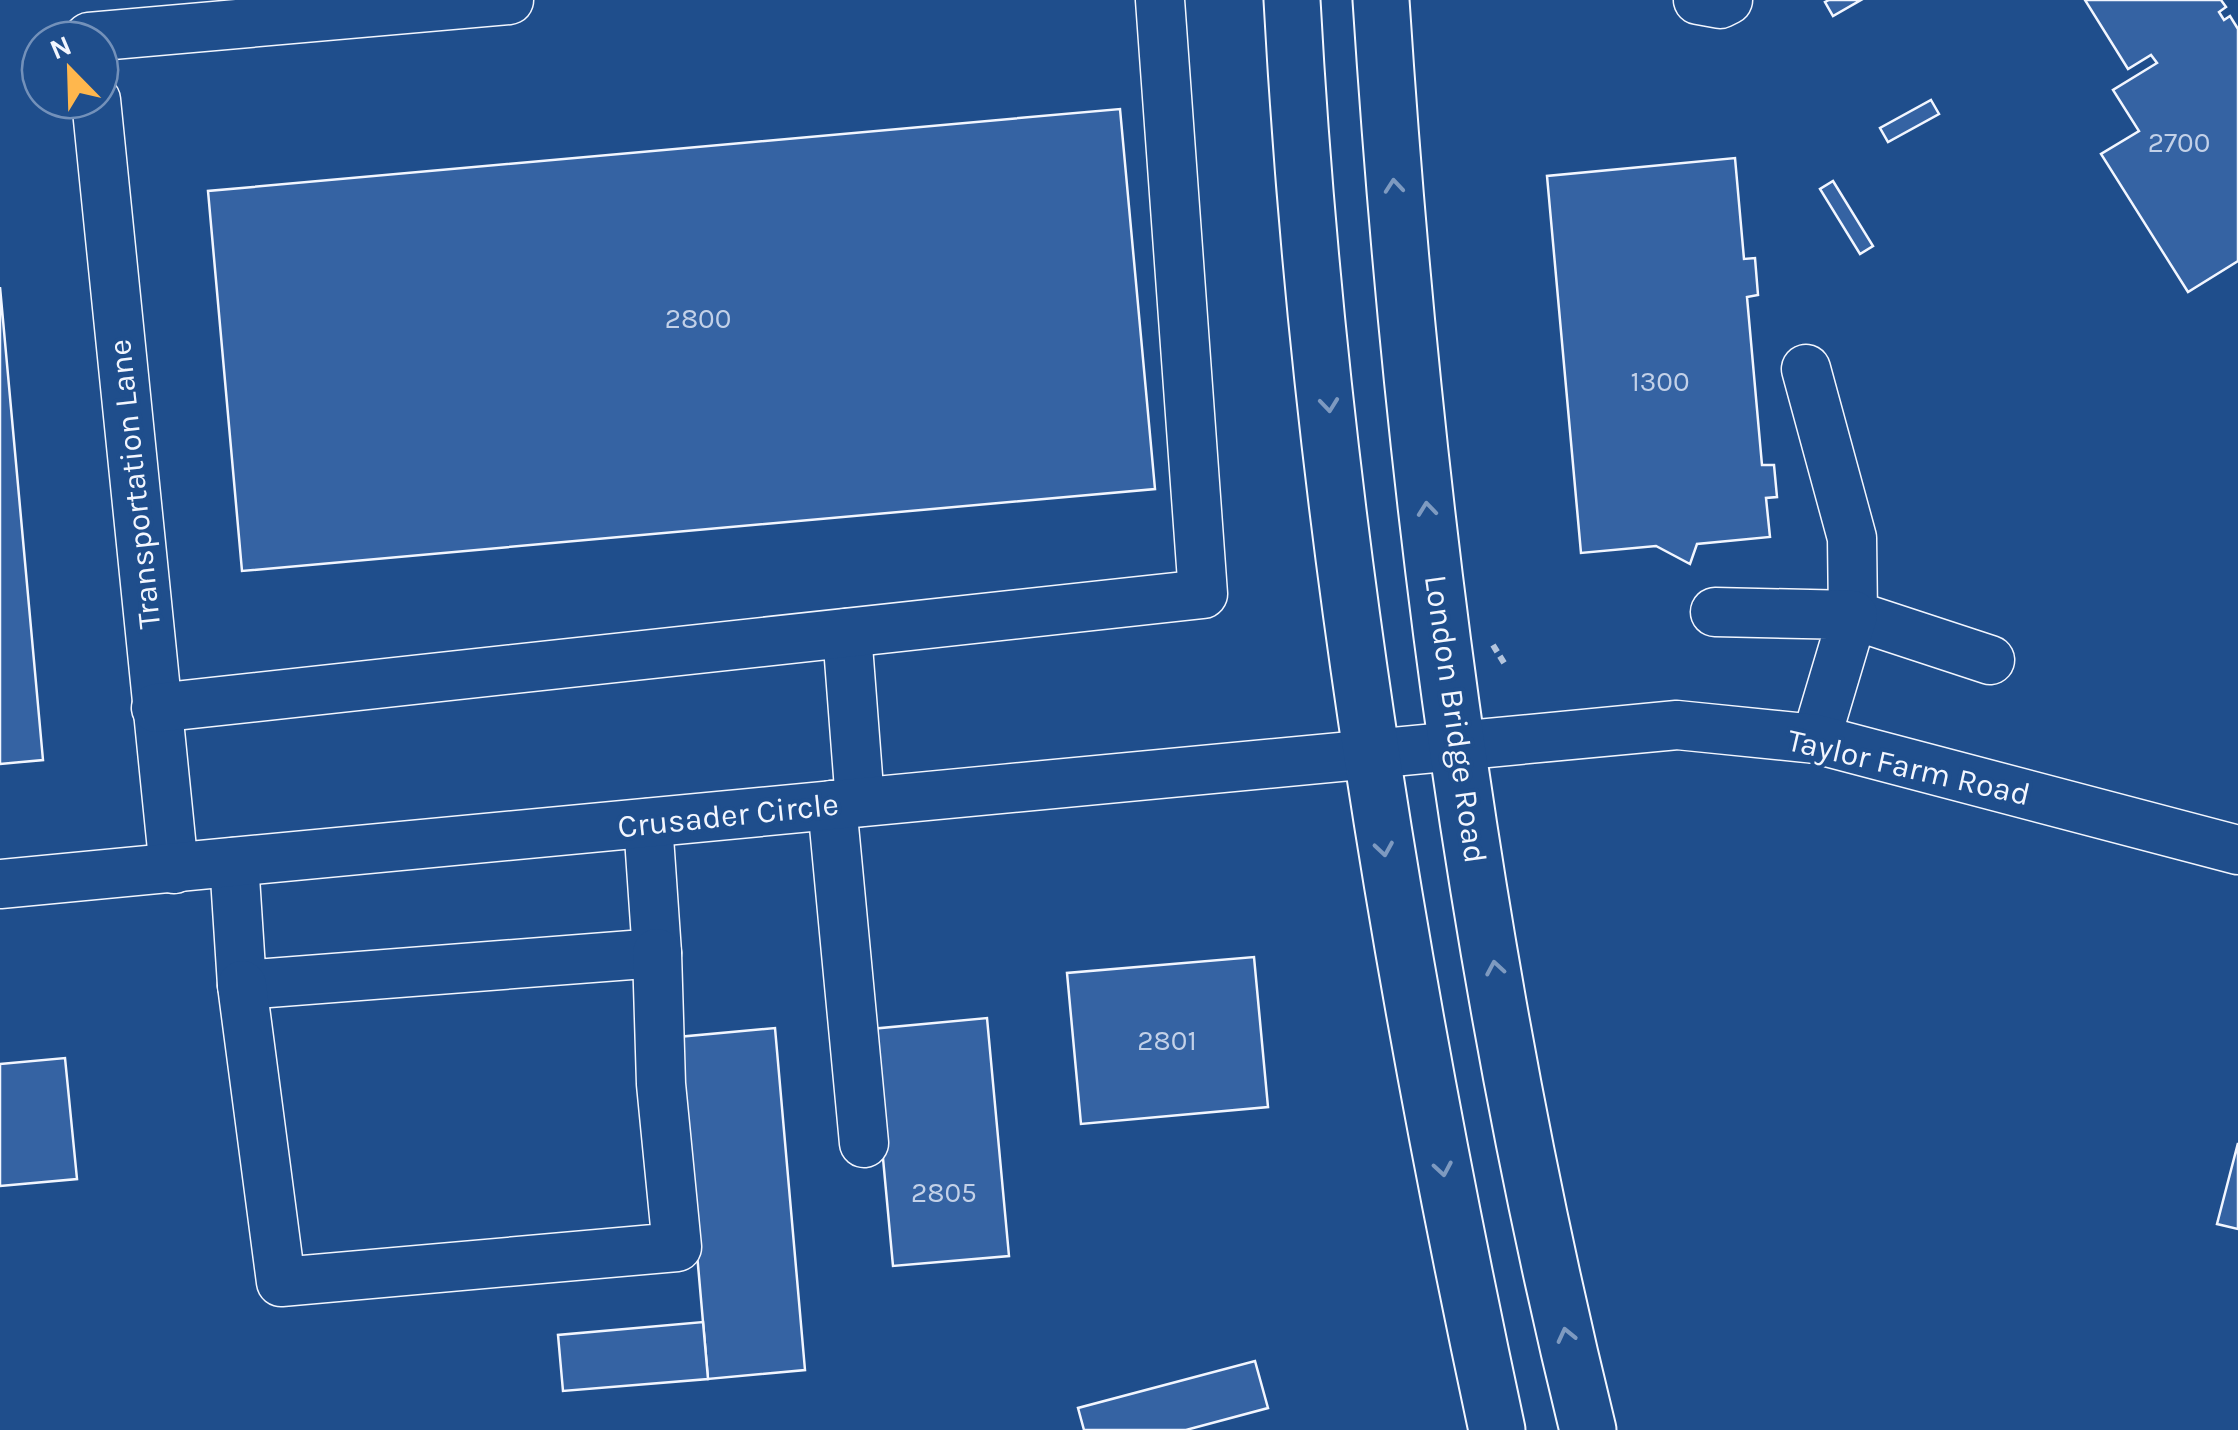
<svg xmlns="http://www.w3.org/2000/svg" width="2238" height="1430" viewBox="0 0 2238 1430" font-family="Karla,sans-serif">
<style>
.building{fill:#3563a3;stroke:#f2f6ff;stroke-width:2.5}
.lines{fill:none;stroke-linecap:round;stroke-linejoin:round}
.minor-casing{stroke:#f2f6ff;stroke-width:51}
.major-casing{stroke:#f2f6ff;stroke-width:59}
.path{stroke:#b3c4dc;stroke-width:6;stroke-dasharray:8 5;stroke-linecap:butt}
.minor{stroke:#1f4e8c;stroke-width:48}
.major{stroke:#1f4e8c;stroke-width:55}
.oneway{stroke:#7e9ac0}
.labels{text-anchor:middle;stroke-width:8;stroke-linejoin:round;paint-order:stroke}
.number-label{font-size:28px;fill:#c3d1e8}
.street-label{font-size:32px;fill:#f2f6ff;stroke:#1f4e8c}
</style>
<rect width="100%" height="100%" fill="#1f4e8c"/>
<!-- building -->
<g class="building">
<path d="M1829,0H1861L1833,16L1825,2Z"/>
<path d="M2085,0H2221L2226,7L2219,12L2224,20L2230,16L2238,29V261L2188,292L2101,154L2139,131L2113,90L2157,63L2151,55L2128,69Z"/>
<path d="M1931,100L1939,114L1888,142L1880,128Z"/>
<path d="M1120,109L1155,489L242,571L208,191Z"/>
<path d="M1735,158L1744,259L1755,258L1758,295L1747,297L1762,465H1774L1777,497L1766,498L1770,537L1697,544L1690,564L1656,546L1581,553L1547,176Z"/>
<path d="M1833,181L1873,246L1860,254L1820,189Z"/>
<path d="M0,287L43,760L0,764Z"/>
<path d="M1254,957L1268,1107L1081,1124L1067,973Z"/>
<path d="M987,1018L1009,1256L893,1266L871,1029Z"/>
<path d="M775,1028L805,1370L708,1379L678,1037Z"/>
<path d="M65,1058L77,1179L0,1186V1064Z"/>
<path d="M2238,1143V1229L2217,1224Z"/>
<path d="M703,1322L708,1379L563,1391L558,1335Z"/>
<path d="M1255,1361L1268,1408L1186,1430H1084L1078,1408Z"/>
</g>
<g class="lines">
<!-- minor casing -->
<g class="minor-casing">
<g id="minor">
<path d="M1698,0L1720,4L1728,0"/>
<path d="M89,37L509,0"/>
<path d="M96,100L174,869"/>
<path d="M1806,369L1852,538L1853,615L1990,660"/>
<path d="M1715,612L1853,615L1816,739"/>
<path d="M847,633L860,802"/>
<path d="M156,708L1203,594L1160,0"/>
<path d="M832,805L864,1143"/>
<path d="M234,862L242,985L657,953L648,823"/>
<path d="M0,884L1677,725L1816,739L2238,850"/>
<path d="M242,985L281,1282L677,1247L661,1084L657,953"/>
</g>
</g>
<!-- major casing -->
<g class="major-casing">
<g id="major">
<path d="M1292,0C1318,481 1396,960 1497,1430"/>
<path d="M1381,0C1412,478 1473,964 1588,1430"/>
</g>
</g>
<!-- path -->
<path class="path" d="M1493,645L1506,666"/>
<!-- minor -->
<use href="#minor" class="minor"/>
<!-- major -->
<use href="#major" class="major"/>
</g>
<!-- one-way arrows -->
<defs><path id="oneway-chevron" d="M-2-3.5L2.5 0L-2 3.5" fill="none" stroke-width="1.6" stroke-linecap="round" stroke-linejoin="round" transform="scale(2.5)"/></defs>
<g class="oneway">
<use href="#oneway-chevron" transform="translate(1394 186) rotate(-95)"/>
<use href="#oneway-chevron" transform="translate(1329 405) rotate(84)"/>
<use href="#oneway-chevron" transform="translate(1427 509) rotate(-96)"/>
<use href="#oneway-chevron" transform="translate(1384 849) rotate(81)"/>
<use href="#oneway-chevron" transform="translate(1495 968) rotate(-100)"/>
<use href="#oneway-chevron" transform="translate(1443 1169) rotate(80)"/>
<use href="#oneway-chevron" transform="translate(1566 1335) rotate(-103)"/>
</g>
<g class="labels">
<!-- number labels -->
<g class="number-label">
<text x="2179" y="152">2700</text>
<text x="698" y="328">2800</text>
<text x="1660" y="391">1300</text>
<text x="1167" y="1050">2801</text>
<text x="944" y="1202">2805</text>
</g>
<!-- street labels -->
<g class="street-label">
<text transform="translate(134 484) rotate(-96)" y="11">Transportation Lane</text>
<text transform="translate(1456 719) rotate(82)" y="11">London Bridge Road</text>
<text transform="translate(1909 767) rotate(13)" y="11">Taylor Farm Road</text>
<text transform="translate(728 815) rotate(-6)" y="11">Crusader Circle</text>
</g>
</g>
<!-- north arrow -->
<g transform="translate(70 70) rotate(337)"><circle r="48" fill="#1f4e8c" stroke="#7391ba" stroke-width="2.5"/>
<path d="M0-8L18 38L0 25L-18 38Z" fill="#ffb74d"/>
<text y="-15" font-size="28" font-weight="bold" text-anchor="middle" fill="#f2f6ff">N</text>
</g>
</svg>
